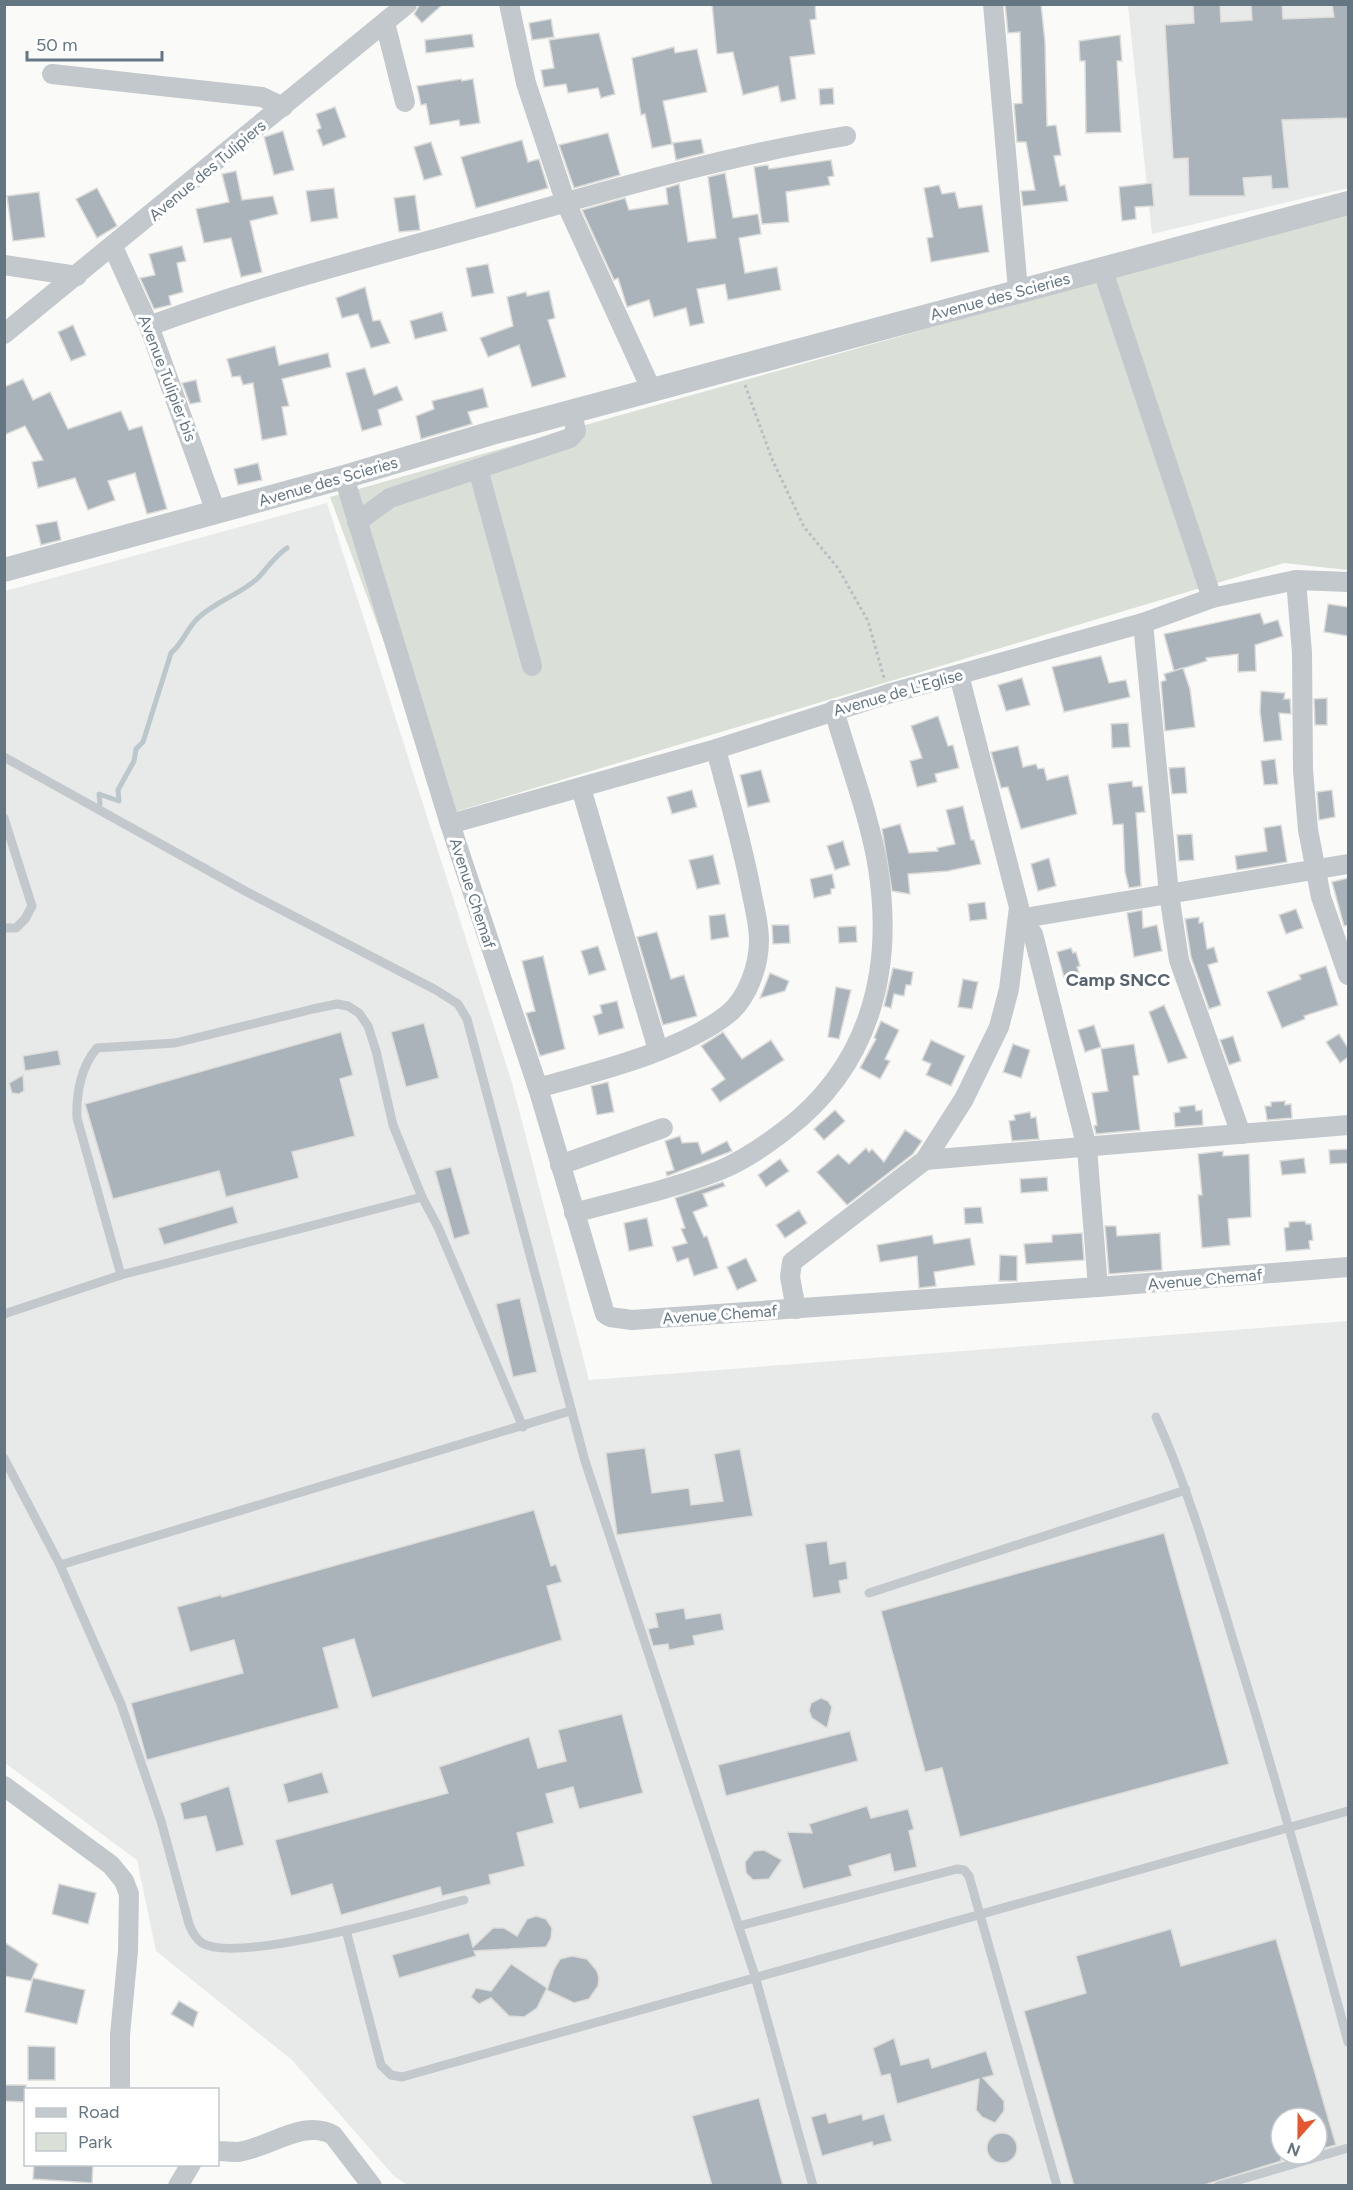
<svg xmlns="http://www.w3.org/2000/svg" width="1353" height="2190" viewBox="0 0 1353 2190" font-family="Figtree,sans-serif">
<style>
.built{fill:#e8e9e9;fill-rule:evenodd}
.green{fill:#dadfd7}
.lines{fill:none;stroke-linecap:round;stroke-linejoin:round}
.stream{stroke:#bbc7cb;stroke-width:5}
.building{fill:#aab3b9;stroke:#dcdcda;stroke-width:1.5}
.path{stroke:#bbbfc2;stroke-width:3;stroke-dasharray:3 3;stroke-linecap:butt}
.service{stroke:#c3c8cc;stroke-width:9}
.minor{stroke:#c3c8cc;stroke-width:20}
.tertiary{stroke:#c3c8cc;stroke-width:24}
.labels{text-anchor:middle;stroke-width:6;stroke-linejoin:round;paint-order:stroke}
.street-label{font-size:16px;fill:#657683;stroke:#fff}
.neighbourhood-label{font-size:18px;font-weight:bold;fill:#57646e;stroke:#fff}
</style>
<rect width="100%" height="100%" fill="#fafaf8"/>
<!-- built -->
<g class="built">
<path d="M1128,5H1348V188L1152,234Z"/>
<path d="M327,503L512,1083L589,1380L1348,1321V2185H407L393,2175L292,2060L156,1951L137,1860L5,1763V591ZM1281,2118H1317V2154H1281Z"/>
</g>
<!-- green -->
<path class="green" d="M1348,210V570L1284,563L448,814L330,497Z"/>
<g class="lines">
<!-- stream -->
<path class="stream" d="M100,804L99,794L119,801L118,790L134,761L136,749L143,742L171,653C182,644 186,631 196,620C213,602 240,595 258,578C268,567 275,556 287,548"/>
</g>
<!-- building -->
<g class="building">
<path d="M420,4H443L422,23L414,14Z"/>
<path d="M712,4H815L816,19L810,20L815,54L790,57L796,99L781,102L778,86L743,95L733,52L717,54Z"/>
<path d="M1005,4H1041L1045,42L1047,126L1056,125L1061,155L1054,156L1060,186L1065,185L1068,201L1023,206L1021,191L1035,190L1026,142H1017L1014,104L1022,103L1020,32L1008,33Z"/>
<path d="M1193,4H1220L1221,22L1252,20L1251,4H1282L1283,19L1334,17L1332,4H1348V118L1282,120L1289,188L1272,189L1271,176L1243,178L1245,196H1189L1188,158L1173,159L1165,25L1194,23Z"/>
<path d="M551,19L554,37L532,40L529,23Z"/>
<path d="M599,33L615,94L601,98L598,88L568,93L566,84L544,87L541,70L554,68L549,40Z"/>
<path d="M472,34L474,47L426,53L425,40Z"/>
<path d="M1120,35L1122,61H1117L1121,132L1086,133L1085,61H1080L1079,41Z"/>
<path d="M674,47L675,53L697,49L707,92L663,101L672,144L652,148L645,114L641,115L632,58Z"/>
<path d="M461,79L462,81L473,79L480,123L460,126L459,120L430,125L426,104L421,105L417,86Z"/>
<path d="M833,88L834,104L820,105L819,89Z"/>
<path d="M335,107L346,137L323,146L317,130L321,128L316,114Z"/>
<path d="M283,131L294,170L274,175L264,137Z"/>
<path d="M608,133L620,175L574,188L559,145Z"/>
<path d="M701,139L704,153L676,160L673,143Z"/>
<path d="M522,140L528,162L539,159L548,188L476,208L461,157Z"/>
<path d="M431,142L442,175L424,180L414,147Z"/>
<path d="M831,160L834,176L828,177L830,185L786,192L789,222L762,224L754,167L768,165L769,169Z"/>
<path d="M236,171L242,200L273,196L278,214L250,221L262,272L241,277L231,238L204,243L196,209L229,202L222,174Z"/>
<path d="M725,173L733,218L758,214L761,234L739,238L745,273L777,267L781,290L728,300L725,284L697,289L704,323L690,326L686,308L654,317L649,300L627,307L618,278L614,280L582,210L625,198L629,210L668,204L666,188L679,184L688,242L716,238L708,177Z"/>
<path d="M1152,183L1154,206L1135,207L1136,219L1122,221L1119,187Z"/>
<path d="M939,185L942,194L955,192L959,208L982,205L989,252L931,262L927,238L933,237L924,188Z"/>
<path d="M97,188L117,226L97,238L76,199Z"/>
<path d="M334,188L338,218L311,222L306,191Z"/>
<path d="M39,192L45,237L13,241L7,196Z"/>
<path d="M415,195L420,230L399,232L394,198Z"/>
<path d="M182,246L186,261L177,263L183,292L169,296L171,305L154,309L140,278L155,275L149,254Z"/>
<path d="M488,264L494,293L472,297L466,268Z"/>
<path d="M365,287L373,321L380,320L390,343L371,348L358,314L342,318L336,298Z"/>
<path d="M549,291L555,318L548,320L566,377L532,387L519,345L488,357L480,338L513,326L507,297L526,292L527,296Z"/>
<path d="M442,312L447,331L415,339L410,321Z"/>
<path d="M73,325L86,355L71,361L58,332Z"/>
<path d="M275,346L279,365L328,353L331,367L282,379L289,406L282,407L287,435L262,440L253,383L243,385L240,376L232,377L227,359Z"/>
<path d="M365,368L374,395L397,386L403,400L378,410L382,425L362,431L346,373Z"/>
<path d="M23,379L33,400L50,392L68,429L121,411L129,430L142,426L167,509L147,514L135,473L108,481L115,500L88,510L75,478L38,488L32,462L43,460L25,426L4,435V387Z"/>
<path d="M196,380L201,402L190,404L182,383Z"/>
<path d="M483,388L488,407L468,412L472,424L421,439L416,416L434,409L432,401Z"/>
<path d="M258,463L262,480L238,485L234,469Z"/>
<path d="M57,521L61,540L41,545L36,525Z"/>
<path d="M1328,604L1348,607V636L1324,632Z"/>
<path d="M1260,613L1264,624L1278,620L1283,636L1255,645L1256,671L1238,672V654L1206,658L1207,661L1174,671L1164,634Z"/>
<path d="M1101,656L1109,683L1126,680L1130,697L1064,712L1052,667Z"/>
<path d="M1183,668L1190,689L1195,727L1165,731L1161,682L1166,680L1164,674Z"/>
<path d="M1022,678L1030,705L1006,711L998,685Z"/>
<path d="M1261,691L1285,693L1284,699H1290L1291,714L1279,713L1282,740L1264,742L1260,712Z"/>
<path d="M1327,698V725H1315L1314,699Z"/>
<path d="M938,716L948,746L953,745L959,768L935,774L937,782L917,787L910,761L922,758L911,726Z"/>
<path d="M1128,723L1130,747L1112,748L1111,724Z"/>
<path d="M1018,746L1023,767L1036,764L1038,769L1044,768L1047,780L1068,775L1077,814L1021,829L1008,787L1001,788L991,752Z"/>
<path d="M1275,759L1278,784L1264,785L1261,761Z"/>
<path d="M1185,767L1187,793L1172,794L1169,768Z"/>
<path d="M761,770L770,802L748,807L740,775Z"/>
<path d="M1132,781L1133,787L1142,786L1145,812L1136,813L1141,886L1129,888L1125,872L1123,824L1113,825L1108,784Z"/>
<path d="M692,790L697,807L672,814L667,797Z"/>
<path d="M1332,790L1335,817L1319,820L1317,792Z"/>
<path d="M963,806L971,840H974L981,864L948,871L908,874L910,894L892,891L882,829L900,824L909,853L938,851L937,848L955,844L946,810Z"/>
<path d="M1281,825L1287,862L1237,870L1235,856L1267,851L1264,828Z"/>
<path d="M1192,834L1194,860L1179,861L1177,835Z"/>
<path d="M843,841L850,865L835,870L827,846Z"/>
<path d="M713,855L720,884L697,889L689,860Z"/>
<path d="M1049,858L1056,886L1038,891L1031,864Z"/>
<path d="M832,874L835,888L831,889V894L814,898L810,879Z"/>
<path d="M1348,878V925L1344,926L1332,882Z"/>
<path d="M985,902L987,919L970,921L968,904Z"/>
<path d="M1296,909L1303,928L1286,934L1279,915Z"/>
<path d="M1142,910L1143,928L1157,925L1162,951L1134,957L1127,913Z"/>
<path d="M725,914L729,937L711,940L709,916Z"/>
<path d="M1199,917V923L1203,922L1207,949L1214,947L1218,962L1208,965L1221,1005L1209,1009L1191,957L1185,919Z"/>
<path d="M772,925H789L790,943L773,944Z"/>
<path d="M856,926L857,942L839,943L838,927Z"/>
<path d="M657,932L671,979L684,975L697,1016L663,1025L637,937Z"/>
<path d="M598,946L606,970L589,975L581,951Z"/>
<path d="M1071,948L1073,953L1076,952L1080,966L1077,967L1079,973L1064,977L1057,952Z"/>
<path d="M543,956L565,1049L540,1056L526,1013L535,1011L522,961Z"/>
<path d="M1326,966L1338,1005L1304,1016L1305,1019L1282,1028L1267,992L1301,979L1299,975Z"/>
<path d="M893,968L913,972L911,985H906L904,996L894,994L891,1008L884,1006Z"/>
<path d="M770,973L789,981L785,991L760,998Z"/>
<path d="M963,979L978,982L972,1009L958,1007Z"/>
<path d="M836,987L851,990L839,1039L828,1037Z"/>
<path d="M617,1001L624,1028L599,1035L593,1016L602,1013L600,1005Z"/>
<path d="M1164,1005L1187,1058L1168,1063L1149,1012Z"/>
<path d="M881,1021L899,1030L885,1059L890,1061L880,1079L860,1068L876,1039L874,1038Z"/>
<path d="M424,1023L439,1078L406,1087L391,1032Z"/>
<path d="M1094,1025L1101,1047L1085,1052L1078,1030Z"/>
<path d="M341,1032L353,1075L340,1079L355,1136L292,1152L299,1178L226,1197L219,1171L113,1199L85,1104Z"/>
<path d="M723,1032L742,1059L771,1040L784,1060L720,1102L711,1089L725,1079L701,1046Z"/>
<path d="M1339,1034L1348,1048V1057L1340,1063L1326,1042Z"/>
<path d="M1233,1036L1241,1061L1229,1065L1220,1040Z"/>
<path d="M931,1040L965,1056L951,1086L926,1075L931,1064L922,1060Z"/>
<path d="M1013,1044L1030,1050L1021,1078L1003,1072Z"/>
<path d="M1134,1044L1139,1075L1133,1076L1140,1130L1096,1134L1094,1126L1097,1125L1092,1093L1108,1091L1101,1049Z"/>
<path d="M58,1050L61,1065L25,1071L23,1056Z"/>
<path d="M23,1075L24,1091L19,1094L12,1093L9,1083Z"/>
<path d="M608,1082L614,1112L597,1115L591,1086Z"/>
<path d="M1285,1101V1105L1291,1104L1292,1118L1267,1120L1265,1106H1271V1102Z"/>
<path d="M1195,1105L1196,1111L1202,1110L1203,1125L1175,1127L1174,1113L1180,1112L1179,1107Z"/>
<path d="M835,1110L845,1121L824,1140L814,1129Z"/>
<path d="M1030,1112L1031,1118L1036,1117L1039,1139L1012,1141L1009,1121L1015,1120L1014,1115Z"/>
<path d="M905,1130L922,1141L913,1154L847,1205L817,1172L838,1154L849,1164L866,1148L869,1152L872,1149L884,1162Z"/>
<path d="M680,1136L682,1143L698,1142L702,1154L727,1141L732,1151L667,1176L666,1172L674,1170L665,1141Z"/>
<path d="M1348,1149V1163L1330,1164L1329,1150Z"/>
<path d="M1223,1151V1156L1249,1154L1251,1217L1228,1219L1230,1245L1202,1248L1198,1195H1202L1198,1154Z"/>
<path d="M1304,1158L1306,1173L1282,1175L1280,1161Z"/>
<path d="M780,1159L789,1171L766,1187L758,1175Z"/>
<path d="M451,1167L470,1234L454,1239L435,1171Z"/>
<path d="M1047,1177L1048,1191L1021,1193L1020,1179Z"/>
<path d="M723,1182L725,1186L703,1194L708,1206L693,1212L704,1237L707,1236L718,1268L694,1276L688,1258L677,1262L672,1247L687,1243L681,1229L685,1228L675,1198Z"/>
<path d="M233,1206L238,1223L164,1245L158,1228Z"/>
<path d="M981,1207L983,1223L965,1224L964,1208Z"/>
<path d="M799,1210L807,1223L785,1238L776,1225Z"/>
<path d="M647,1218L653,1246L629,1251L624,1223Z"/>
<path d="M1305,1221L1306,1224H1311L1313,1240L1309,1241L1310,1249L1286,1251L1284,1228L1289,1227V1222Z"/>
<path d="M1105,1226H1116L1117,1236L1160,1233L1162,1270L1109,1274Z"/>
<path d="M1082,1233L1084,1260L1026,1264L1024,1244L1052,1242V1235Z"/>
<path d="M932,1235L934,1244L970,1238L975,1265L934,1272L936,1286L919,1288L917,1256L880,1262L877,1245Z"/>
<path d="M1000,1255L1017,1256V1281H999Z"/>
<path d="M746,1258L757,1281L737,1290L727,1267Z"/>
<path d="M520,1298L537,1372L513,1377L496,1304Z"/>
<path d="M645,1448L652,1493L689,1488L691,1505L723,1501L714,1454L740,1449L753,1516L617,1535L606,1453Z"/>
<path d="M534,1510L551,1566L556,1564L562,1582L547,1586L562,1640L372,1698L354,1639L323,1648L339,1708L147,1760L131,1703L243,1673L234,1640L190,1652L177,1607L221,1595L222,1597Z"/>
<path d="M1164,1533L1229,1764L960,1837L942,1768L925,1772L881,1611Z"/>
<path d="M827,1541L830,1564L846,1561L848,1579L839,1581L841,1593L813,1598L805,1544Z"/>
<path d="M684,1608L686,1619L721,1613L724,1630L693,1636L695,1645L669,1650L668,1644L653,1646L648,1629L658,1627L655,1613Z"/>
<path d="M821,1698L828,1701L832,1707L827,1728L812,1718L809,1711L811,1703Z"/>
<path d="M622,1714L643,1793L579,1809L573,1787L546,1794L554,1823L517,1833L525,1866L489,1875L491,1884L442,1896L440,1887L341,1915L332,1884L291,1896L275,1840L448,1793L439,1767L529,1737L538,1768L566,1761L558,1730Z"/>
<path d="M850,1731L858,1761L726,1796L718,1765Z"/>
<path d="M322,1772L329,1793L288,1803L283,1784Z"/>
<path d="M229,1786L244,1845L216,1852L206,1816L184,1820L180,1803Z"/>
<path d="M867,1806L871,1818L908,1809L914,1829L909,1831L917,1867L894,1872L890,1854L849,1866L852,1876L803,1889L787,1832L812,1833L809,1824Z"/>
<path d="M764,1850L782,1860L769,1879L753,1880L746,1873L745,1862L754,1851Z"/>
<path d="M59,1884L96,1893L88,1924L52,1914Z"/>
<path d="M536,1916L546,1919L552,1928L551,1938L546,1947L474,1951L476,1956L399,1978L392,1955L469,1933L473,1947L493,1928H504L517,1936L527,1919Z"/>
<path d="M1171,1929L1181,1966L1276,1939L1336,2145L1317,2150V2118H1281V2161L1201,2186H1074L1024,2011L1086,1993L1076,1956Z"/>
<path d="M4,1942L38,1964L31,1981L4,1976Z"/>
<path d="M572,1956L587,1959L597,1971L599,1978L598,1986L589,1999L574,2003L547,1990L554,1969L560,1959Z"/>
<path d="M511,1964L547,1988L537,2008L524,2017L509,2016L491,1998L479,2004L471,1997L476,1988L491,1991Z"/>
<path d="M33,1978L85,1990L77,2024L25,2012Z"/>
<path d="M179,2001L198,2012L193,2027L171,2014Z"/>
<path d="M894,2038L901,2065L929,2058L932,2068L986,2051L994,2075L983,2078L1004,2101V2111L995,2123L982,2117L976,2110L979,2079L897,2104L890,2074L881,2076L873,2048Z"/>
<path d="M28,2046L55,2047V2080H28Z"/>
<path d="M4,2085H26V2102L4,2101Z"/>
<path d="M759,2098L783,2186H712L692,2116Z"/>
<path d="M826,2113L829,2123L862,2114L863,2120L884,2114L892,2141L873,2146L872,2142L822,2156L811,2117Z"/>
<circle cx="1002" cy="2148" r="15"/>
<path d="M34,2164H93L92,2183L33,2179Z"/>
</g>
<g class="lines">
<!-- path -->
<path class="path" d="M745,385L772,459L804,527L838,568L868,621L884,678"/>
<!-- service -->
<g class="service">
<path d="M4,757L247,892L436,990L458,1004L467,1019L585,1461L755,1976L813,2186"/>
<path d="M4,818L32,906L25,919L16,928H4"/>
<path d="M121,1275L77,1118C76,1094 81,1066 97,1048L175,1043L313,1009L337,1004L348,1006L359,1013L368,1026L376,1051L393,1125L422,1197"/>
<path d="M4,1314L121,1275L422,1197L438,1227L523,1427"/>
<path d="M1156,1417C1190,1493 1213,1574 1237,1653C1277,1782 1313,1912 1348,2042"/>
<path d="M4,1458L60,1565L121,1704L161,1821L189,1924C192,1932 195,1938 202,1943C238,1965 418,1912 464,1900"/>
<path d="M60,1565L570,1411"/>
<path d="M869,1593L1186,1490"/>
<path d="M739,1926L957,1869L964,1870L969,1876L1057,2186"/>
<path d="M346,1930L381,2065L391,2075L402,2077L1348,1811"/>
<path d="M1218,2186L1348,2148"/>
</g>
<!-- minor -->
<g class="minor">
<path d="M509,4L526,83L566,203L652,391"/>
<path d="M993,4L1018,290"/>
<path d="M385,23L405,102"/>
<path d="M52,74L262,97L283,107"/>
<path d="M113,247L149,326L216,512"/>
<path d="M4,265L77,276"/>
<path d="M1102,268L1212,598"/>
<path d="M149,326C260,285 375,256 489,224C606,191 725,156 846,136"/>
<path d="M4,334L407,4"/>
<path d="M478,469L532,666"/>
<path d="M344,477L450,824L538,1088L605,1314L610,1317L632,1320L1098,1287L1348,1267"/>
<path d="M357,522L390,498L570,438L576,431L572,412"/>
<path d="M1296,580L1302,653L1303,770L1308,830L1321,897L1348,975"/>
<path d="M1143,623L1169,894L1179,960L1241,1134"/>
<path d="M581,788L658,1050"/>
<path d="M450,824L716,749L888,694L1143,623L1212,598L1296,580L1348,582"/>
<path d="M1018,919L1033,934L1087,1148L1098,1287"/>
<path d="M1018,919L1348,864"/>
<path d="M538,1088C595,1072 682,1051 728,1014C748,998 759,965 759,940C759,923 754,906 751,890C742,842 728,796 716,749"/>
<path d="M925,1160L1348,1125"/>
<path d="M560,1165L663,1128"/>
<path d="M574,1213C622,1200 672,1189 718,1171C743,1161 763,1147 784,1131C870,1066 894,971 878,868C870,817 848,760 834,710"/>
<path d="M796,1309L790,1277L792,1262L925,1160L964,1099L999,1027L1009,989L1019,907L959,675"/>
<path d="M4,1786L111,1865L124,1881L129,1894L128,1951L120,2035V2090"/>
<path d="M218,2151C224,2151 231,2152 237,2152C268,2149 303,2118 333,2135L372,2186"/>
<path d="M178,2186L191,2164"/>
</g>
<!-- tertiary -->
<path class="tertiary" d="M4,570L344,477L492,433L1348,203"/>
</g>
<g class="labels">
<!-- street labels -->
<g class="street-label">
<text transform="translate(207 170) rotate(-40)" y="6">Avenue des Tulipiers</text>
<text transform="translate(1000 296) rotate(-15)" y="6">Avenue des Scieries</text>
<text transform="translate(168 378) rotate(69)" y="6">Avenue Tulipier bis</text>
<text transform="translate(328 481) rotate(-16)" y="6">Avenue des Scieries</text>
<text transform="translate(898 692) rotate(-16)" y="6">Avenue de L'Eglise</text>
<text transform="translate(473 893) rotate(72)" y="6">Avenue Chemaf</text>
<text transform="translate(1205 1279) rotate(-5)" y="6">Avenue Chemaf</text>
<text transform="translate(720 1314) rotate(-4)" y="6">Avenue Chemaf</text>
</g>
<!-- neighbourhood labels -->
<g class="neighbourhood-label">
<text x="1118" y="986">Camp SNCC</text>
</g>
</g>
<!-- border -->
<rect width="1353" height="2190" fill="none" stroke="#657683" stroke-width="12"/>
<!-- legend -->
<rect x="24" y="2088" width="195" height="78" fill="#ffffff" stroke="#c1c8cd" stroke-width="1.5"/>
<rect x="36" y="2108" width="30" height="9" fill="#c3c8cc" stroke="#c1c8cd" stroke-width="1.5"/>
<text x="78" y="2118" font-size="18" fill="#657683">Road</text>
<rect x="36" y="2133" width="30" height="18" fill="#dadfd7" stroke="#c1c8cd" stroke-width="1.5"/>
<text x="78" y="2148" font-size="18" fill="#657683">Park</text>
<!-- north arrow -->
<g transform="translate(1299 2136) rotate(201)"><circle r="28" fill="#ffffff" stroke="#c1c8cd" stroke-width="1.5"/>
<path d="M0-4.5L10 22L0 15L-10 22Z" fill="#e4572e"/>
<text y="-9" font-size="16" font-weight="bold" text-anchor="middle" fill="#657683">N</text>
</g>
<!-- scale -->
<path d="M27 51v9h135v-9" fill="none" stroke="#657683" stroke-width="3"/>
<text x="36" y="51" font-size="18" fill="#657683" stroke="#ffffff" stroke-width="4.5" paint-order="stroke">50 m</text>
</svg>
